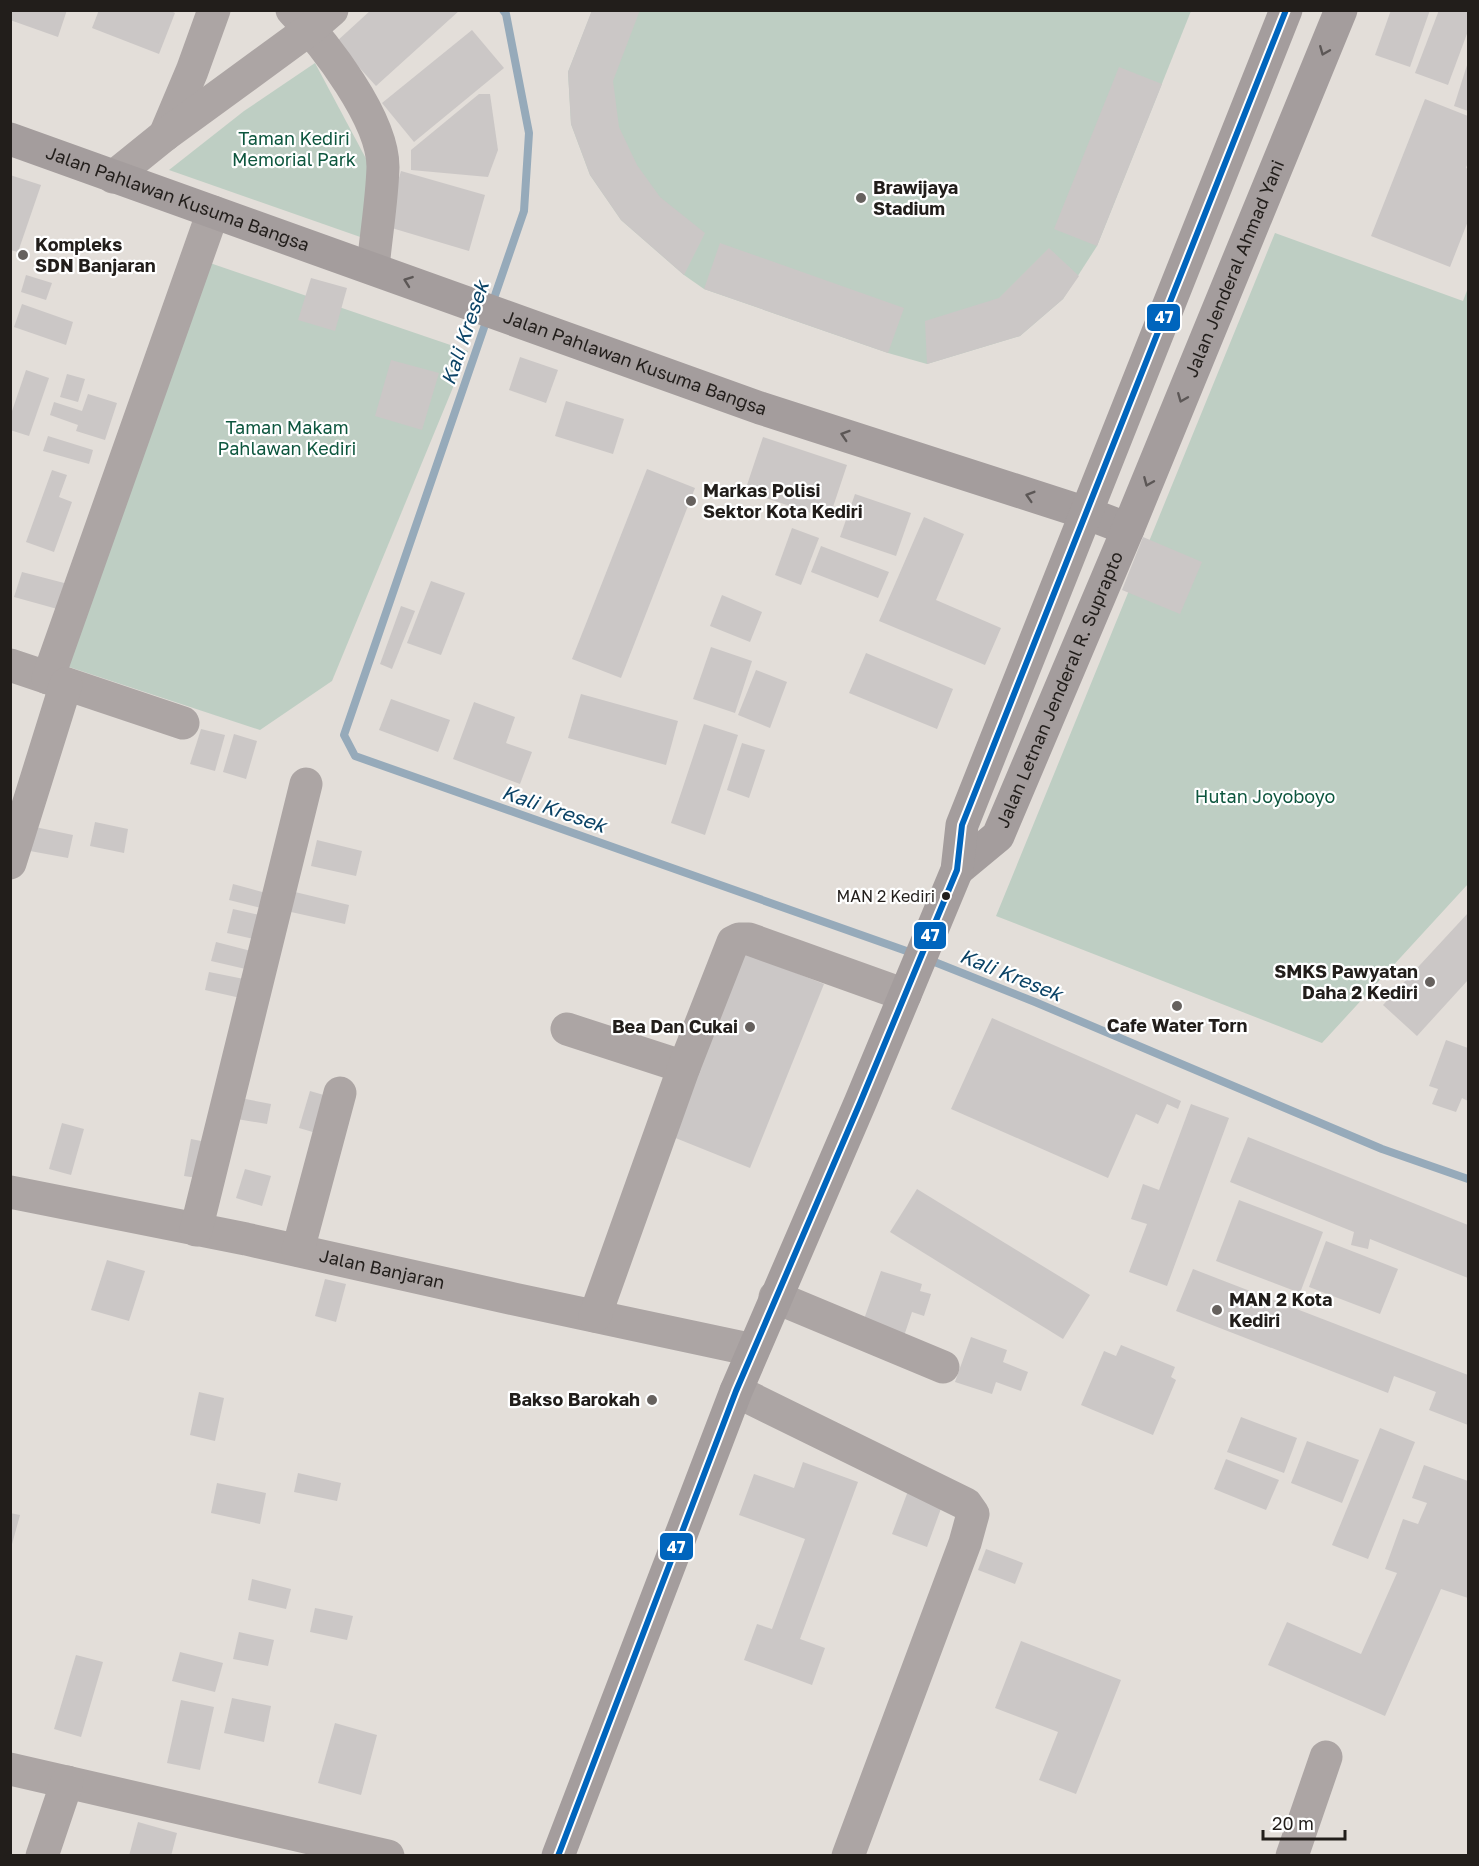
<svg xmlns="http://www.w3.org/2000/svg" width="1479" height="1866" viewBox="0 0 1479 1866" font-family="'Golos Text',sans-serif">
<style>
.green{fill:#becec3}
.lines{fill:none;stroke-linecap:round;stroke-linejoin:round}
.stream{stroke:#96aaba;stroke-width:8}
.building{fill:#cbc7c6}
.minor{stroke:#aca5a4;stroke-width:33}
.major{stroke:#a49d9d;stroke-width:33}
.bus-1-casing{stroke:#fff;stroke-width:10}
.bus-1{stroke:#0065bd;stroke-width:6}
.oneway{stroke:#5c5756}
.poi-dot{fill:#66615e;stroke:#fff;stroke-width:2}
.bus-dot{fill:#221e1b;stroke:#fff;stroke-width:2}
.labels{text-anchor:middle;stroke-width:4.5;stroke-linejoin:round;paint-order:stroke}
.bus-label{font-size:16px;fill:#221e1b;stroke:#fff;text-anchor:end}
.park-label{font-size:18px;fill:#0d563e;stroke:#fff}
.poi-label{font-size:18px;font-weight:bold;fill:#221e1b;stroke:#fff;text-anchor:start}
.street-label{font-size:18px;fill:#221e1b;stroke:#fff}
.water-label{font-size:20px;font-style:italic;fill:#0b4366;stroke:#fff}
.line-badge{stroke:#fff;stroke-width:2}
.badge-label{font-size:16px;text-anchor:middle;font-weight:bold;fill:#fff}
</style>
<rect width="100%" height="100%" fill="#e3ded9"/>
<!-- green -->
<g class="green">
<path d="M592,11H1191L1097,246L1063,299L1020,336L927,364L888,353L704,289L684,275L621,220L590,175L571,124L568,72Z"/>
<path d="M315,63L371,168L366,239L169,170L244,111Z"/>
<path d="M1275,233L1463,301L1468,288V884L1322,1043L996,916Z"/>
<path d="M207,262L468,351L332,681L260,730L63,665Z"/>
</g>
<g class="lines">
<!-- stream -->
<g class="stream">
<path d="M492,304L524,211L529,133L506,14L503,10"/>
<path d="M488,316L344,735L355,756L915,954"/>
<path d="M927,959L1035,1002L1382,1149L1468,1179"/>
</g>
</g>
<!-- building -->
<g class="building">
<path d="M10,10H67L58,37L10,20Z"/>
<path d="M99,10H169L175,13L159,54L92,28Z"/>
<path d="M371,10H460L376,86L336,42Z"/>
<path d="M592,10H640L613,81L619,127L637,165L660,197L705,233L684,275L621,220L590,175L571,124L568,72Z"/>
<path d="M1391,10H1430L1410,67L1375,55Z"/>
<path d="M1439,10H1468V31L1448,85L1415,73Z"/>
<path d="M472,30L504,68L414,142L382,103Z"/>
<path d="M1468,62V111L1454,106Z"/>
<path d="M1119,67L1162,84L1097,246L1054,229Z"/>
<path d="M479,94H490L498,150L488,177L411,170V150Z"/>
<path d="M1425,99L1468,116V162L1466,168L1468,169V221L1450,267L1371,236Z"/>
<path d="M401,171L485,195L469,251L385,226Z"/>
<path d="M10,175L41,185L18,252L10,250Z"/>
<path d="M720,243L904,308L888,353L704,289Z"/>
<path d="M1049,248L1079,276L1063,299L1020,336L927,364L925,321L999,298Z"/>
<path d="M26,275L52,283L46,300L21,292Z"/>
<path d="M311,278L347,288L335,331L298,320Z"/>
<path d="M22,304L73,322L66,345L14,327Z"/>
<path d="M520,357L558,370L546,403L509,390Z"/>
<path d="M391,360L439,373L422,430L375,416Z"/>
<path d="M26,370L49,378L29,436L10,430V417Z"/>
<path d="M67,374L85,379L78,402L60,397Z"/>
<path d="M88,394L117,403L105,440L76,431L78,425L50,415L54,402L82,411Z"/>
<path d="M566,401L624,419L613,454L555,436Z"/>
<path d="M48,436L93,450L89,464L43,451Z"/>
<path d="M763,437L847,465L829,519L745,491Z"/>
<path d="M647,469L695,488L621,678L572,659Z"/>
<path d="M52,470L67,475L59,497L72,502L54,552L26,542Z"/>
<path d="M855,494L911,513L896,556L840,537Z"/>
<path d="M924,517L964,534L936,600L1001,628L985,665L879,621Z"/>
<path d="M792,528L819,538L801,585L775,575Z"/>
<path d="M1143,537L1202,562L1180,614L1122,590Z"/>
<path d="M821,546L889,572L878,598L811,572Z"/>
<path d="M22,572L68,584L61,610L14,597Z"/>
<path d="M431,581L465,593L441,655L407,643Z"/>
<path d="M722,595L762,612L750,642L710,626Z"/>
<path d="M401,606L415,611L392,669L380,664Z"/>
<path d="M711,647L752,661L735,713L693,699Z"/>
<path d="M866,653L953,689L937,729L849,693Z"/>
<path d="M756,670L787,682L770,728L738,715Z"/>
<path d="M581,694L678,721L666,765L568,738Z"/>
<path d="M391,699L450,720L438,752L379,730Z"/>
<path d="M474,702L515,717L506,743L532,752L520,784L453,759Z"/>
<path d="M704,724L738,735L705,835L671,823Z"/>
<path d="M201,729L225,735L215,771L190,764Z"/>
<path d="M234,734L257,741L246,779L223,772Z"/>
<path d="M742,743L765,750L749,798L727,790Z"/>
<path d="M95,822L128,829L124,853L90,846Z"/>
<path d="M35,827L73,835L68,858L30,851Z"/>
<path d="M317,840L362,851L356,876L311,866Z"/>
<path d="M233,884L277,896L273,911L229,900Z"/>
<path d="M295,892L349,905L345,924L291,912Z"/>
<path d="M233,909L264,916L258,940L227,933Z"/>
<path d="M1468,913V980L1417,1036L1383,1005Z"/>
<path d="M216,942L255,952L250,970L211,961Z"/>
<path d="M745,953L824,984L750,1168L673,1137Z"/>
<path d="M209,972L249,980L245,999L205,990Z"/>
<path d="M992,1018L1181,1101L1178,1109L1167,1104L1158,1124L1136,1114L1108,1178L951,1109Z"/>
<path d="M1446,1040L1468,1048V1101L1462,1098L1456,1112L1432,1104L1438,1089L1429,1086Z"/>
<path d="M310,1091L334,1098L323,1135L299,1128Z"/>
<path d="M235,1097L271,1104L267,1124L231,1118Z"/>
<path d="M1191,1104L1229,1118L1167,1286L1129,1272L1147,1224L1131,1219L1143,1184L1159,1190Z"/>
<path d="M62,1123L84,1129L71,1175L49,1169Z"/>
<path d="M1248,1137L1468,1225V1278L1370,1239L1368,1249L1351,1245L1354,1232L1230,1182Z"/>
<path d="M191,1139L211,1143L204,1179L184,1176Z"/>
<path d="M245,1169L271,1176L262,1206L236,1198Z"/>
<path d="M917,1189L1090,1295L1063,1339L890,1232Z"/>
<path d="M1239,1200L1323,1232L1300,1293L1216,1261Z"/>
<path d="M1326,1241L1398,1269L1380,1314L1309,1287Z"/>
<path d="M107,1260L145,1271L129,1321L91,1310Z"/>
<path d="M1193,1269L1468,1375V1425L1429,1410L1436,1392L1394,1376L1388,1393L1176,1311Z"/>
<path d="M881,1271L922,1284L920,1291L931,1294L924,1316L912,1312L904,1336L863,1322Z"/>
<path d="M325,1279L346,1284L336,1322L315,1316Z"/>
<path d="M971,1337L1007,1350L1003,1362L1028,1372L1021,1391L996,1382L992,1394L955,1382Z"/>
<path d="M1121,1345L1175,1367L1171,1377L1176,1380L1153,1435L1081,1405L1104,1351L1116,1356Z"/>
<path d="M199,1392L224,1398L215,1441L190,1435Z"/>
<path d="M1241,1417L1297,1438L1284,1473L1227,1452Z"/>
<path d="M1380,1428L1415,1442L1368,1559L1332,1545Z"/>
<path d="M1307,1441L1359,1460L1342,1503L1291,1483Z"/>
<path d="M1226,1459L1279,1480L1266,1510L1214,1489Z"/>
<path d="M803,1462L858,1482L800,1639L825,1648L812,1685L744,1660L757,1624L772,1629L805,1539L739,1515L754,1474L794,1488Z"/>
<path d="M1424,1465L1468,1481V1598L1441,1589L1385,1716L1268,1665L1287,1622L1361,1654L1397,1573L1385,1569L1403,1519L1418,1524L1427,1503L1412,1498Z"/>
<path d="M298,1473L341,1483L337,1501L294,1492Z"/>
<path d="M217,1483L266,1493L260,1524L211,1513Z"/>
<path d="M908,1491L943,1503L927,1547L892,1534Z"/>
<path d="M10,1513L20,1515L11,1548H10Z"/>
<path d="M986,1549L1023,1563L1015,1584L978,1570Z"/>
<path d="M252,1579L291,1589L286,1609L248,1600Z"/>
<path d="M315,1608L353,1616L347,1640L310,1632Z"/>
<path d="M239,1632L274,1640L268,1666L233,1659Z"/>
<path d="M1021,1641L1121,1680L1076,1794L1039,1780L1058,1732L995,1708Z"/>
<path d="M180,1652L223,1663L215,1692L172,1681Z"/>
<path d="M76,1655L103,1662L81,1737L54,1729Z"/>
<path d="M232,1698L271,1706L264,1742L224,1733Z"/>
<path d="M181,1700L214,1707L200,1770L167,1763Z"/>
<path d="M335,1723L377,1735L361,1795L318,1783Z"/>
<path d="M138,1822L177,1833L171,1856H129Z"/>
</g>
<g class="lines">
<!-- minor -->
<g class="minor">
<path d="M292,10C325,44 383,119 383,167C382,200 376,235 373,268"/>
<path d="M165,135L192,71L214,10"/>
<path d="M113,177L165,135L310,29L332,10"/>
<path d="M10,665L183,723"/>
<path d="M48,678L213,212"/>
<path d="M10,863L66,684"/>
<path d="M567,1029L684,1067"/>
<path id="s1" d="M10,1192L246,1239L514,1299L753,1350"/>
<path d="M196,1230L306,784"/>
<path d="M298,1250L340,1093"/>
<path d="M775,1297L943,1367"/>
<path d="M595,1316L684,1067L733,942L739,939H749L905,995"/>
<path d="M736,1391L966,1504L973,1514L965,1543L848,1856"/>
<path d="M10,1769L388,1856"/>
<path d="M42,1856L67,1782"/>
<path d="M1292,1856L1326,1757"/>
</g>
<!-- major -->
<g class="major">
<path id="s2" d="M10,139L760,408L1086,513L1128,529"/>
<path id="s3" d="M957,870L998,836L1128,529L1341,10"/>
<path d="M558,1856L736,1391L860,1103L957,870L962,825L1286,10"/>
</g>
<!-- bus-1 casing -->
<g class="bus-1-casing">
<path id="bus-1" d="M558,1856L736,1391L860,1103L957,870L962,825L1286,10"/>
</g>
<!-- bus-1 -->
<use href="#bus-1" class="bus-1"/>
</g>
<!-- one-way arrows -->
<defs><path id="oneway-chevron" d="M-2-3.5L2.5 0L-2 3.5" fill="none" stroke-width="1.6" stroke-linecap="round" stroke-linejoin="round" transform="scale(1.5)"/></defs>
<g class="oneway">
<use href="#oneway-chevron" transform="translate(1324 51) rotate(112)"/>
<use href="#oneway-chevron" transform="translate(408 281) rotate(-160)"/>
<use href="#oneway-chevron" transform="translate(1182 398) rotate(112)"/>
<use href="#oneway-chevron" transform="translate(845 435) rotate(-162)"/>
<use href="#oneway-chevron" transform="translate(1148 482) rotate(113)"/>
<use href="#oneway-chevron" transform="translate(1030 496) rotate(-163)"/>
</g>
<!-- markers -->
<g class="poi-dot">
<circle cx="861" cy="198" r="6"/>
<circle cx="23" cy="255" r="6"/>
<circle cx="691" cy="501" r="6"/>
<circle cx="1430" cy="982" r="6"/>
<circle cx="1177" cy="1006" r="6"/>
<circle cx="750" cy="1027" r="6"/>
<circle cx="1217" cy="1310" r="6"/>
<circle cx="652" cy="1400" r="6"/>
</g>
<circle class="bus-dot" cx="946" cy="896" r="5"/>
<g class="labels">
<!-- bus labels -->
<g class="bus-label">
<text x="935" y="902">MAN 2 Kediri</text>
</g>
<!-- park labels -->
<g class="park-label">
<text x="294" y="145">Taman Kediri<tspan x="294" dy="21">Memorial Park</tspan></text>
<text x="287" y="434">Taman Makam<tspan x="287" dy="21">Pahlawan Kediri</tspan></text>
<text x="1265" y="803">Hutan Joyoboyo</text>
</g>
<!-- poi labels -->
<g class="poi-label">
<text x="873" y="194">Brawijaya<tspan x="873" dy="21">Stadium</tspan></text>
<text x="35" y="251">Kompleks<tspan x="35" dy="21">SDN Banjaran</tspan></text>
<text x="703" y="497">Markas Polisi<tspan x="703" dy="21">Sektor Kota Kediri</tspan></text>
<text x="1418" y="978" text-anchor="end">SMKS Pawyatan<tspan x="1418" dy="21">Daha 2 Kediri</tspan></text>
<text x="1177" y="1032" text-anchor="middle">Cafe Water Torn</text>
<text x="738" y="1033" text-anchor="end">Bea Dan Cukai</text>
<text x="1229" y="1306">MAN 2 Kota<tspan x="1229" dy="21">Kediri</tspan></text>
<text x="640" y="1406" text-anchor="end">Bakso Barokah</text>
</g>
<!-- street labels -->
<g class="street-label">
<text dy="6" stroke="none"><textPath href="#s2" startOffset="178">Jalan Pahlawan Kusuma Bangsa</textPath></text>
<text dy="6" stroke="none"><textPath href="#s3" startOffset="668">Jalan Jenderal Ahmad Yani</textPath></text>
<text dy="6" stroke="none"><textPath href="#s2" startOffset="664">Jalan Pahlawan Kusuma Bangsa</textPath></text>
<text dy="6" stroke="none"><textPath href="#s3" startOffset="212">Jalan Letnan Jenderal R. Suprapto</textPath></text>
<text dy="6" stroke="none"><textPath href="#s1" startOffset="380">Jalan Banjaran</textPath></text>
</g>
<!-- water labels -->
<g class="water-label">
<text transform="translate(465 333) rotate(-71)" y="7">Kali Kresek</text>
<text transform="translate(554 809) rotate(19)" y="7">Kali Kresek</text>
<text transform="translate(1011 975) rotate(22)" y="7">Kali Kresek</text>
</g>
</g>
<g class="line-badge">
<rect x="1146" y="303" width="35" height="29" rx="6" fill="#0065bd"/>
<rect x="913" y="921" width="34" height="29" rx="6" fill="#0065bd"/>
<rect x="659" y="1532" width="35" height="29" rx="6" fill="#0065bd"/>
</g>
<g class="badge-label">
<text x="1164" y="323">47</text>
<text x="930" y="941">47</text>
<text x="676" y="1553">47</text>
</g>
<!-- border -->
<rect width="1479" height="1866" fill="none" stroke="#221e1b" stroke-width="24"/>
<!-- scale -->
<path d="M1263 1830v9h82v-9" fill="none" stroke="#221e1b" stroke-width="3"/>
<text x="1272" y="1830" font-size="18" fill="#221e1b" stroke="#ffffff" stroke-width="4.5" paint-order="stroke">20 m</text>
</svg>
